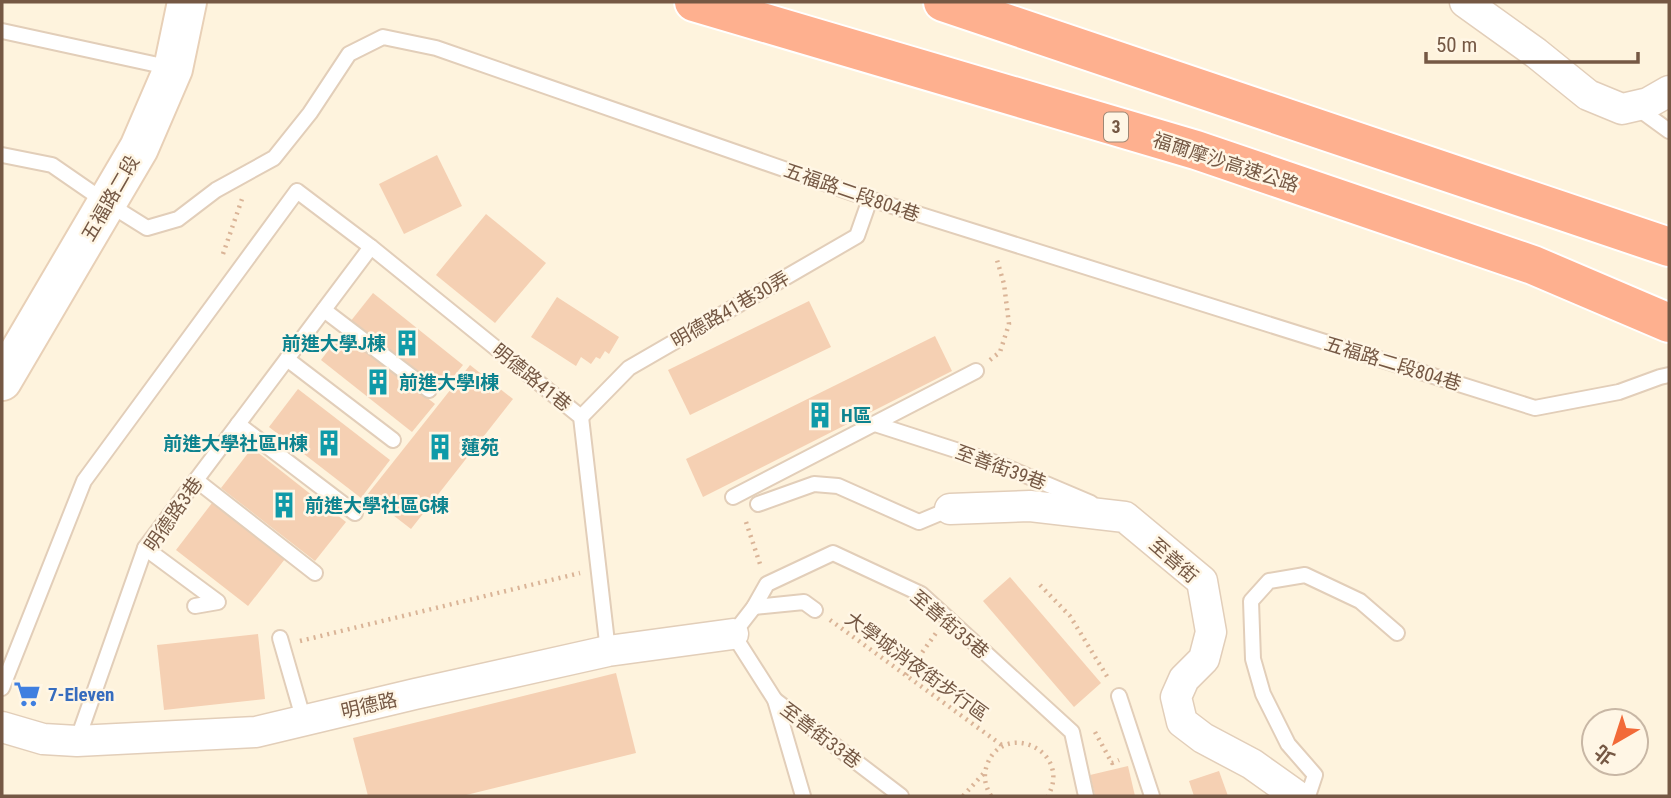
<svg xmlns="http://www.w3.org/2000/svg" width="1671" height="798" viewBox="0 0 1671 798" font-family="'Roboto Condensed','Noto Sans TC',sans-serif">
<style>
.building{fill:#f5d0b3}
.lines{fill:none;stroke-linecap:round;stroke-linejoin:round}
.lane-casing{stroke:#e2ceb9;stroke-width:18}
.street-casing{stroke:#e2ceb9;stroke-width:33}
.secondary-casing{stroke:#e8d0b7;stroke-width:42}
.highway-casing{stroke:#fff;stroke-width:42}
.path{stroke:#dab497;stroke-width:4.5;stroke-dasharray:2 5;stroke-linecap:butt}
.lane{stroke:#fff;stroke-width:14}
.street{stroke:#fff;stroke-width:30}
.secondary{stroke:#fff;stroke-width:38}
.highway{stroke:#feb08f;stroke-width:38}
.labels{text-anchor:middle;stroke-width:5;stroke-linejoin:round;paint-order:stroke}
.shield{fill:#fff6e5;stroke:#9e8774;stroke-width:2}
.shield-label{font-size:18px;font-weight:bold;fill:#755844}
.street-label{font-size:19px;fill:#755844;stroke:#fff6e5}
.culture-label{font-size:19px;font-weight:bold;fill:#0d838f;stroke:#fff6e5;text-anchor:start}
.shop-label{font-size:19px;font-weight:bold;fill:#366cbe;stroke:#fff6e5;text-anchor:start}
</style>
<rect width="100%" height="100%" fill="#fef3dd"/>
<!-- building -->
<g class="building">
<path d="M437,155L462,206L404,234L379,184Z"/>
<path d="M486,214L546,263L495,323L436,275Z"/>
<path d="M373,293L463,365L440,393L350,322Z"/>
<path d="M557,297L619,337L609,354L605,351L600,359L596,357L591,364L581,357L576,366L531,337Z"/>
<path d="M809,301L831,347L690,415L668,370Z"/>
<path d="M343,331L435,404L412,432L321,360Z"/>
<path d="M935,336L952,371L703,497L686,459Z"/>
<path d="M470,365L513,399L411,529L367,495Z"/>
<path d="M298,389L390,460L361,498L269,427Z"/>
<path d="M252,448L346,522L315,561L221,488Z"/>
<path d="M212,503L285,559L248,606L176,550Z"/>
<path d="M1010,577L1101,683L1074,707L983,601Z"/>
<path d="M258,634L265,699L164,710L157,645Z"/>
<path d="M616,673L636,753L462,796H368L353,738Z"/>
<path d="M1128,766L1135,796H1095L1090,775Z"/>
<path d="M1219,771L1228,796H1194L1189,781Z"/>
</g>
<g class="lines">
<!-- lane casing -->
<g class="lane-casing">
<g id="lane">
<path d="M2,31L172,68"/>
<path d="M1636,107L1669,131"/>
<path d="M2,155L52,165L107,203L147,228L178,219L216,190L274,158L310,113L349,54L383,37L436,48L870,199L1535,408L1619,392L1660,377L1669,375"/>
<path d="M324,310L429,390"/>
<path d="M287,359L393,440"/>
<path d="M581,417L629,368L857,236L870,199"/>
<path d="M238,424L355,513"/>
<path d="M875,424L999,464L1091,503"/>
<path d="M196,480L315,573"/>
<path d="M733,497L976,371"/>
<path d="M758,504L814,484L838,486L919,522L950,509"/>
<path d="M145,548L218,602L195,606"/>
<path d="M754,607L804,602L815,610"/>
<path d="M280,638L304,721"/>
<path d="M2,688L84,481L297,191L371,247L581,417L608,651"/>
<path d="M1119,696L1152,796"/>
<path d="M775,700L901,796"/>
<path d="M77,741L145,548L371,247"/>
<path d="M803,796L775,700L733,634L754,607L767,584L833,553L921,594L1072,732L1086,796"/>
<path d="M1308,796L1315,775L1288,744L1263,694L1253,659L1251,601L1269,581L1305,575L1360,601L1397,633"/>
</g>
</g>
<!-- street casing -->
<g class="street-casing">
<g id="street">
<path d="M1465,2L1536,53L1588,95L1622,109L1648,103L1669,91"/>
<path d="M950,509L1030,506L1125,517L1202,581L1211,632L1204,659L1184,679L1176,697L1182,722L1203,738L1252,764L1297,796"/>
<path d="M2,727L43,739L77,741L256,732L415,694L608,651L733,634"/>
</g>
</g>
<!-- secondary casing -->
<g class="secondary-casing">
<path id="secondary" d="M2,381L139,148L173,69L187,2"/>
</g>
<!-- highway casing -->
<g class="highway-casing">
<g id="highway">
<path d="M694,2L1196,150L1533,265L1669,323"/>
<path d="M943,2L1669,247"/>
</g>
</g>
<!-- path -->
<g class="path">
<path d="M223,254L242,199"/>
<path d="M990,360L1000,352L1009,324L1004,284L997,260"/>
<path d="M746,522L761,567"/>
<path d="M1040,585L1070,616L1108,678"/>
<path d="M830,620L1003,746"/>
<path d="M300,641L580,573"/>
<path d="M906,675L936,633"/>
<path d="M1095,732L1112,763L1119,760"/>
<path d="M963,796L985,772"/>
<path d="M991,796C985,786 983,776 987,765C1003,720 1073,750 1048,796"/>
</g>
<!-- lane -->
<use href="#lane" class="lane"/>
<!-- street -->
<use href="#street" class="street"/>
<!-- secondary -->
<use href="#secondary" class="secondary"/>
<!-- highway -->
<use href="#highway" class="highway"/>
</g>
<!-- icons -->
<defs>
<g id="building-bare" transform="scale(2.1)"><path d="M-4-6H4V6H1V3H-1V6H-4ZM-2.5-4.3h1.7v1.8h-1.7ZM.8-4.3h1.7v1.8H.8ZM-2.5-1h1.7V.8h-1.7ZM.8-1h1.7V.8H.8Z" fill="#0f9aa8" stroke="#fff6e5" stroke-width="2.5" paint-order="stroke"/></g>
<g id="supermarket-bare" transform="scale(2.1)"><path d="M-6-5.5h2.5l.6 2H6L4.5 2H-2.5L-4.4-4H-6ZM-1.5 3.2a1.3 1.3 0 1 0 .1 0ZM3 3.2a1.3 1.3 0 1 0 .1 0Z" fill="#3f7fe0" stroke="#fff6e5" stroke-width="2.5" paint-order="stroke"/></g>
</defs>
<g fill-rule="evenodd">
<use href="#building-bare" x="407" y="343"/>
<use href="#building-bare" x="378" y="382"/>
<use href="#building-bare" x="820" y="415"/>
<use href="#building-bare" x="329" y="443"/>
<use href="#building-bare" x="440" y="447"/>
<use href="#building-bare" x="284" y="505"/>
<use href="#supermarket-bare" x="27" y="694"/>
</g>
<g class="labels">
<!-- shield labels -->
<rect class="shield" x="1104" y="112.5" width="24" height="29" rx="5"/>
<g class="shield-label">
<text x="1116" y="133">3</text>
</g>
<!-- street labels -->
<g class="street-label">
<text transform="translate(1226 162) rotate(18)" y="7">福爾摩沙高速公路</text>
<text transform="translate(852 192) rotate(19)" y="7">五福路二段804巷</text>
<text transform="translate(110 198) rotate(-60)" y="7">五福路二段</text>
<text transform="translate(730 309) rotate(-30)" y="7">明德路41巷30弄</text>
<text transform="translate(1393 363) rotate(17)" y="7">五福路二段804巷</text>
<text transform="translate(532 377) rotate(39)" y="7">明德路41巷</text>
<text transform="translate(1001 467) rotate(20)" y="7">至善街39巷</text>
<text transform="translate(173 514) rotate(-55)" y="7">明德路3巷</text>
<text transform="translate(1174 560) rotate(41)" y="7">至善街</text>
<text transform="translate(950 624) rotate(40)" y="7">至善街35巷</text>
<text transform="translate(917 666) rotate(36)" y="7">大學城消夜街步行區</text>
<text transform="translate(369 705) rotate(-13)" y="7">明德路</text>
<text transform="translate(821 735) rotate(37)" y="7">至善街33巷</text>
</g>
<!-- culture labels -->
<g class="culture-label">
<text x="386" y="350" text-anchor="end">前進大學J棟</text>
<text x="399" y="389">前進大學I棟</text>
<text x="841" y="422">H區</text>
<text x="308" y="450" text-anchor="end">前進大學社區H棟</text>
<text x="461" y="454">蓮苑</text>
<text x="305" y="512">前進大學社區G棟</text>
</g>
<!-- shop labels -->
<g class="shop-label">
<text x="48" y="701">7-Eleven</text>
</g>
</g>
<!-- border -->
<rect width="1671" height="798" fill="none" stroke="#755844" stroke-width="7"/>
<!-- north arrow -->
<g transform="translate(1615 742) rotate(219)"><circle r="33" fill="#fff6e5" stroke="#c8b7a5" stroke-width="2"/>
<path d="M0-5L12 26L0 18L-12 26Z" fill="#f26a38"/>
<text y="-10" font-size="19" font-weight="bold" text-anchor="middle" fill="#755844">北</text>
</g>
<!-- scale -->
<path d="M1426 52v10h212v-10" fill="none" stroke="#755844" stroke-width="3.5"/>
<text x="1436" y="52" font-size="21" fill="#755844" stroke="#fff6e5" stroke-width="5" paint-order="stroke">50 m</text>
</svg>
